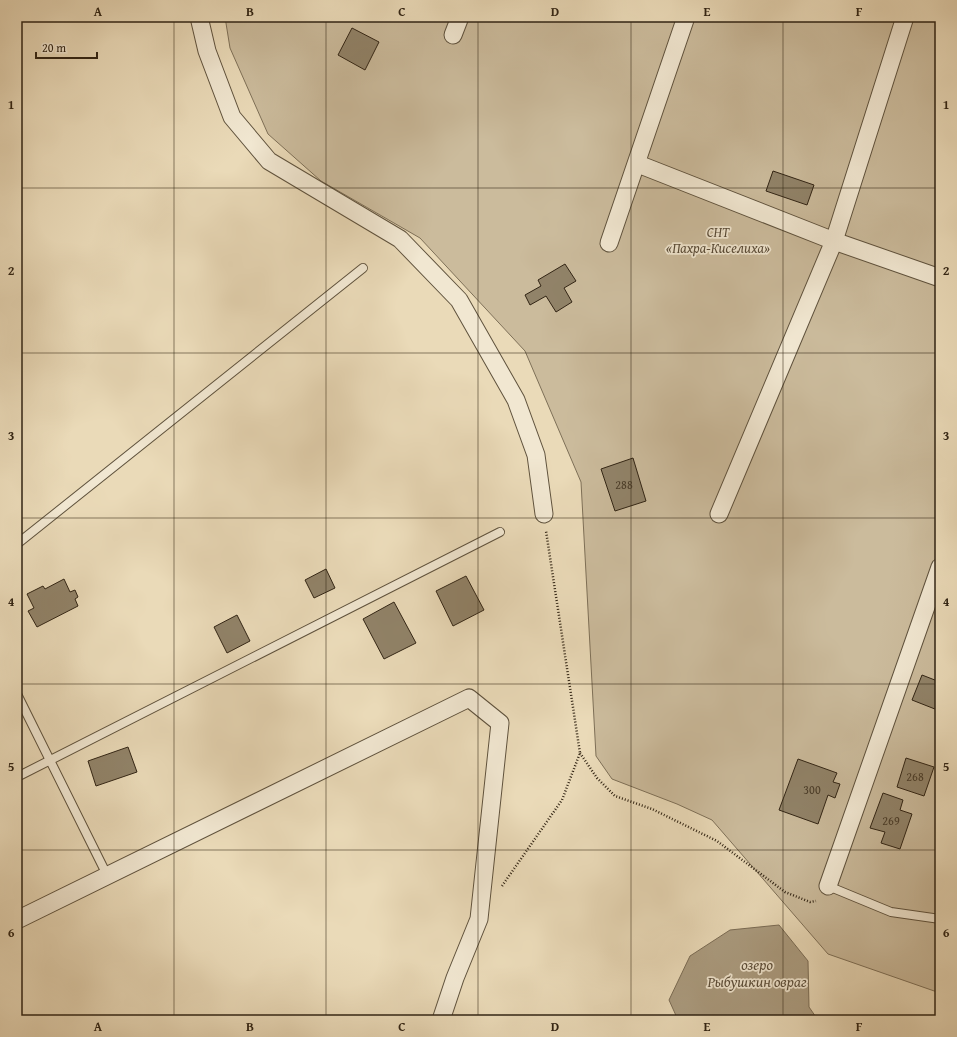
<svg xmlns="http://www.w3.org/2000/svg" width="957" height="1037" viewBox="0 0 957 1037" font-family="'Gentium Book Plus',serif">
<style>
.green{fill:#cbbb9c;stroke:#7e7058}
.water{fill:#ab9c80;stroke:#7a6c55}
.building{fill:#918369;stroke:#312414}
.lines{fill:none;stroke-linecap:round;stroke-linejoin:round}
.lane-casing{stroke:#5f523d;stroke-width:10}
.street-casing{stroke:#5f523d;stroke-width:19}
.path{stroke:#312414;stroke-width:2.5;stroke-dasharray:1 2;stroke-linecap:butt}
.lane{stroke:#f1e7d1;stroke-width:8}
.street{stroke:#f1e7d1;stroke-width:17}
.grid{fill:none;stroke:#312414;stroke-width:1;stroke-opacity:0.55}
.labels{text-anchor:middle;stroke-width:3.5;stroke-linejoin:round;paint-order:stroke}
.number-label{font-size:12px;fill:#493c29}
.park-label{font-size:14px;font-style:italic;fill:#584a36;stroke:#f1e7d1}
.water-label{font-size:15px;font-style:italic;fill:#5c4e3a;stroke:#f1e7d1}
.neatline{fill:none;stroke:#312414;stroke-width:1.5}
.grid-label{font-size:13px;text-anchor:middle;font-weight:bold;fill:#312414}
</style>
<rect width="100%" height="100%" fill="#eadab8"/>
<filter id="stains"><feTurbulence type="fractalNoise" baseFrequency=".005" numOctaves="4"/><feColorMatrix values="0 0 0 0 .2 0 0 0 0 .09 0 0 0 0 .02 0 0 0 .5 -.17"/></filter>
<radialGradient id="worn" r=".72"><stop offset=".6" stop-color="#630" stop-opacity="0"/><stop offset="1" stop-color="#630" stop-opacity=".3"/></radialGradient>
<!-- green -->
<path class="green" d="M225,17H940V993L828,954L712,820L677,804L612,779L596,756L581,482L525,351L420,238L321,181L268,134L230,48Z"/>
<!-- water -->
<path class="water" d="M779,925L808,961L809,1007L818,1020H678L669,1000L690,956L730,930Z"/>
<!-- building -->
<g class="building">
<path d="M352,28L379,42L365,70L338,55Z"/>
<path d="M773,171L814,185L807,205L766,191Z"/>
<path d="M565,264L576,281L564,288L572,302L556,312L546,296L530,305L525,295L541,286L538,280Z"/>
<path d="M633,458L646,501L615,511L601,469Z"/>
<path d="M326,569L335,588L314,598L305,580Z"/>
<path d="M466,576L484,610L453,626L436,591Z"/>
<path d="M64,579L70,592L75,590L78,597L75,599L78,606L37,627L28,611L34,608L27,594L43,586L45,589Z"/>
<path d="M394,602L416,643L384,659L363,619Z"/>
<path d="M237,615L250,641L227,653L214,627Z"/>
<path d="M922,675L940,682V711L912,700Z"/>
<path d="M128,747L137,772L96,786L88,761Z"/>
<path d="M906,758L934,767L924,796L897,787Z"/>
<path d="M798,759L837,773L833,782L840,784L835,798L828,795L818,824L779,810Z"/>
<path d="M883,793L903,800L900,810L912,814L900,849L881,843L885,832L870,828Z"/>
</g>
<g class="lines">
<!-- lane casing -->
<g class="lane-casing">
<g id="lane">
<path d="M17,544L363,268"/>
<path d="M17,694L107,875"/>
<path d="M17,777L500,532"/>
<path d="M828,886L891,912L940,919"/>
</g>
</g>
<!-- street casing -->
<g class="street-casing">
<g id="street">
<path d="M199,17L207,51L232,117L269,161L400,239L459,300L516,400L536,455L544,514"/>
<path d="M453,35L460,17"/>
<path d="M638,164L834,241L940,278"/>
<path d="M609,243L686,17"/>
<path d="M719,514L834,241L905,17"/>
<path d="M828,886L940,567"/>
<path d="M17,920L469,698L500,723L479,919L455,978L441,1020"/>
</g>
</g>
<!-- path -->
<g class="path">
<path d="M580,753L597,778L615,796L652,809L717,841L785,892L810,902L816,901"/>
<path d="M502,886L562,800L580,753L546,531"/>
</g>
<!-- lane -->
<use href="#lane" class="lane"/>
<!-- street -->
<use href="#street" class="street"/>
</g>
<!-- grid -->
<path class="grid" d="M174,17V1020M326,17V1020M478,17V1020M631,17V1020M783,17V1020M17,188H940M17,353H940M17,518H940M17,684H940M17,850H940"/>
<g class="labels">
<!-- number labels -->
<g class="number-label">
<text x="624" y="489">288</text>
<text x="915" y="781">268</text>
<text x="812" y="794">300</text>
<text x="891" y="825">269</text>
</g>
<!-- park labels -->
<g class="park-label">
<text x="718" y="237">СНТ<tspan x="718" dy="16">«Пахра-Киселиха»</tspan></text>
</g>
<!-- water labels -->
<g class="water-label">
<text x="757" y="970">озеро<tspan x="757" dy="17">Рыбушкин овраг</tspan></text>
</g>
</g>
<!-- margin -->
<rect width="957" height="1037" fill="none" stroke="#eadab8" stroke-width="44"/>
<!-- scale -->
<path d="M36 52v6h61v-6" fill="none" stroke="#312414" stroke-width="2"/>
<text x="42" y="52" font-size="12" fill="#312414" stroke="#f1e7d1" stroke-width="3" paint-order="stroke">20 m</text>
<rect x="22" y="22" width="913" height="993" class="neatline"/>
<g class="grid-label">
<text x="98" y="16">A</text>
<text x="250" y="16">B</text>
<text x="402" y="16">C</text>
<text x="555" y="16">D</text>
<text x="707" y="16">E</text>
<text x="859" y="16">F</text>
<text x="11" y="109">1</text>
<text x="946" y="109">1</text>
<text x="11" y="275">2</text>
<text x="946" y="275">2</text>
<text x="11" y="440">3</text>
<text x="946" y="440">3</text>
<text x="11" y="606">4</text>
<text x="946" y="606">4</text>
<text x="11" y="771">5</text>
<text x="946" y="771">5</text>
<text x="11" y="937">6</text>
<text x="946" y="937">6</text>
<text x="98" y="1031">A</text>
<text x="250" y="1031">B</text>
<text x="402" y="1031">C</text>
<text x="555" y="1031">D</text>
<text x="707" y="1031">E</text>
<text x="859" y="1031">F</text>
</g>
<rect width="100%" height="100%" filter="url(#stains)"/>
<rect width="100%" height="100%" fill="url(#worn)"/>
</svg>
